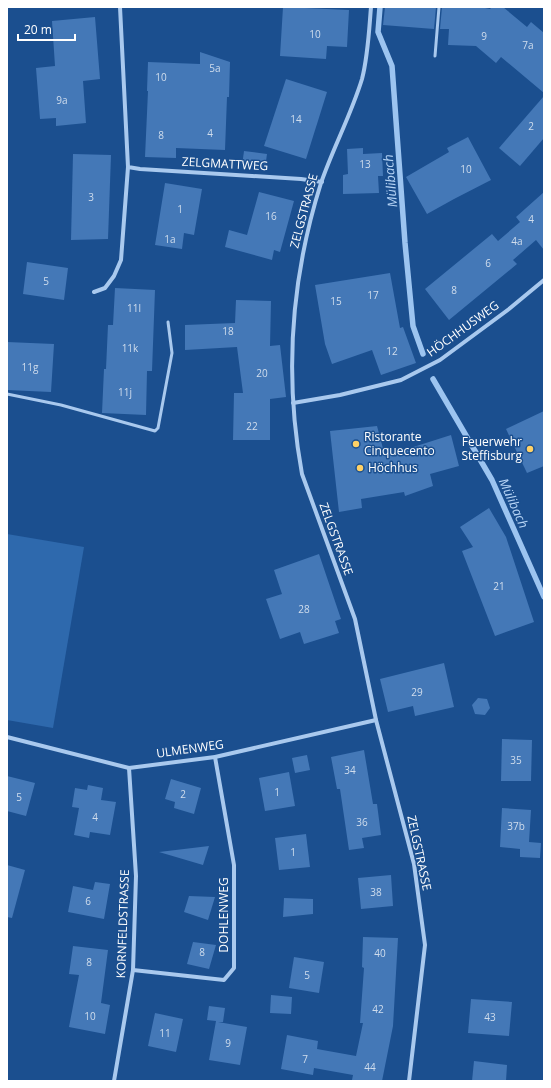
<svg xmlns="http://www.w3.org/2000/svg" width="551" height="1088" viewBox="0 0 551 1088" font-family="'Open Sans',sans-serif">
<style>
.green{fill:#2e69ad}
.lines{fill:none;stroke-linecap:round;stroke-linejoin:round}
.stream{stroke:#9cc4f0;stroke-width:5.5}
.building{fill:#4478b7}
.service{stroke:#a9c9ee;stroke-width:3}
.minor{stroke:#a9c9ee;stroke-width:4}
.poi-dot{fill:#ffd166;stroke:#1b4f8f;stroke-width:1.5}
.labels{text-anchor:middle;stroke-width:3;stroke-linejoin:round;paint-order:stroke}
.number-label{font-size:10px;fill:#d0dded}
.street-label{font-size:12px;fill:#fff;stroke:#1b4f8f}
.poi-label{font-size:12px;fill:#fff;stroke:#1b4f8f;text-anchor:start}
.water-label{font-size:13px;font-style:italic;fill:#b5d3f5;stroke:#1b4f8f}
</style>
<rect width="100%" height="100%" fill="#1b4f8f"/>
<!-- green -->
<path class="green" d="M7,534L84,547L53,728L7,720Z"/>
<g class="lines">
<!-- stream -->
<g class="stream">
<path d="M380,7L378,32L392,66L405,243L413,326L423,354"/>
<path d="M433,379L492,480L544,597"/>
</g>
</g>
<!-- building -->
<g class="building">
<path d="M283,7L349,10L347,47L327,46L326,59L280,56Z"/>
<path d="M385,7H436L434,29L383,25Z"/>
<path d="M442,7H480L490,9L492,7H503L527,27L531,22L544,33V93L501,57L496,63L476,46L448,45L449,29H440Z"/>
<path d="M95,17L100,79L83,81L86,123L56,126V118L40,119L36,68L55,66L52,21Z"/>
<path d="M200,52L230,62L229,97H227L225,150L176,148V158L145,157L148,91H147L148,62L200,64Z"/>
<path d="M286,79L327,92L306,159L264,146Z"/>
<path d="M544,96V138L520,166L499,148Z"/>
<path d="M468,137L491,180L454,199L427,214L406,177L449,152L447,148Z"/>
<path d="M363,148V154L382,153L383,176H378L379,193L343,194V175L348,174L347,149Z"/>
<path d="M244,151L267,154L265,168L242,166Z"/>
<path d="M73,154L111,155L108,239L71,240Z"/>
<path d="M165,183L202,189L194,235L184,233L182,249L155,245Z"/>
<path d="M259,192L294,201L280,252L274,250L272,260L225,247L229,230L247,235Z"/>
<path d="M544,192V250L536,240L513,260L517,264L449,320L425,289L492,234L498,241L520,222L516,217Z"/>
<path d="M27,262L68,268L64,300L23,294Z"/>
<path d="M390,273L400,328L403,327L416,363L381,375L372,350L332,364L325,344L315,285Z"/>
<path d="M115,288L155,290L152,371H147L146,415L102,413L104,369H106L108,325H113Z"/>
<path d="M236,300L271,301L270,346L280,345L286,397L270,399V440H233L234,393H243L237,347L185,350V325L235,323Z"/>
<path d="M7,342L54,344L51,392L7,390Z"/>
<path d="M544,411V466L527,473L506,429Z"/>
<path d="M377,426L385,456L451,435L459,466L430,474L433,486L405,496L404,492L361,499L362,508L339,512L330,431Z"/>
<path d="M489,508L506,537L534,622L495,636L462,551L473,547L460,527Z"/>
<path d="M319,554L341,619L335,621L339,633L304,644L300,632L280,639L266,599L282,594L274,570Z"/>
<path d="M444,663L454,707L415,716L413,706L388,712L380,679Z"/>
<path d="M478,698L487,699L490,708L485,715L475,714L472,705Z"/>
<path d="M502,739L532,740L531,781H501Z"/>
<path d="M364,750L373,804H377L381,835L362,838L364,848L349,850L340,789H337L331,757Z"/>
<path d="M307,755L310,770L295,773L292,758Z"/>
<path d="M289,772L295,806L265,811L259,778Z"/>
<path d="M7,776L35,783L26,816L7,811Z"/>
<path d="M171,779L201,788L194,814L174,808L175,802L165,799Z"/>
<path d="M88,785L103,788L101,800L116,802L110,835L90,832L89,838L74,835L79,808L72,807L75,788L87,790Z"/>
<path d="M502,808L531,810L529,842L541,843L540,858L520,857V849L500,847Z"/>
<path d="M306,834L310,867L279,870L275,838Z"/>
<path d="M209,846L203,865L159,852Z"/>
<path d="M7,865L25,870L12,918L7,917Z"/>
<path d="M391,875L393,906L361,909L358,878Z"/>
<path d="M95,882L110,884L104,919L68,912L73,886L93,890Z"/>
<path d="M189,896L215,897L208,920L184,912Z"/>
<path d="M284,898L313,899V914L283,917Z"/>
<path d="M363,937L398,938L393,1026L382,1081H360L352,1080L353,1075L314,1068L313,1075L281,1069L287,1035L318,1041L317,1049L356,1056L363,1023H360L364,968L362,967Z"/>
<path d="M193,942L216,945L209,969L187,964Z"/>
<path d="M73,946L108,950L101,1003L110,1005L105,1034L69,1027L79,975L69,974Z"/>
<path d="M294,957L324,962L319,993L289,988Z"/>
<path d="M271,995L292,997L291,1014L270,1013Z"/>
<path d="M471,999L512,1002L509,1036L468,1033Z"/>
<path d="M209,1006L225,1008L223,1022H218L247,1027L240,1065L209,1060L216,1021L207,1020Z"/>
<path d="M155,1013L183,1019L176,1052L148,1046Z"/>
<path d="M474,1061L507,1065L506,1081H472Z"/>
</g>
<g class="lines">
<!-- service -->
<g class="service">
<path d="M435,56L439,7"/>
<path d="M7,394L61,405L155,431L158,428L172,353L168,322"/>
</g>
<!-- minor -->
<g class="minor">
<path d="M120,7L128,167L140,169L301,179L322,182"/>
<path d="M371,7C369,31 368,56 362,79C351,115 333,148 321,183C291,278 284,376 302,474L355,619L376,720L414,864L425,945L409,1081"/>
<path d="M94,292L105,288L114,276L121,260L128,167"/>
<path d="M293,403L340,395L401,380L440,360L509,309L544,280"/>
<path d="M7,737L129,768L215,757L376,720"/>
<path d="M133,970L224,980L234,968V865L215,757"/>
<path d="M114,1081L133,970L136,876L129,768"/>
</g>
</g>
<!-- markers -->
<g class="poi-dot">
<circle cx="356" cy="444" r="4"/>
<circle cx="530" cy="449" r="4"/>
<circle cx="360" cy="468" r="4"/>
</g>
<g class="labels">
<!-- number labels -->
<g class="number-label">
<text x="315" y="38">10</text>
<text x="484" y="40">9</text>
<text x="528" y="49">7a</text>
<text x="215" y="72">5a</text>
<text x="161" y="81">10</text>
<text x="62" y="104">9a</text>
<text x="296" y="123">14</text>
<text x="531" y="130">2</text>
<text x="210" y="137">4</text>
<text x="161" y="139">8</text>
<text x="365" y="168">13</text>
<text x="466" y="173">10</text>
<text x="91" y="201">3</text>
<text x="180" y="213">1</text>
<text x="271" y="220">16</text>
<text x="531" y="223">4</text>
<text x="170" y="243">1a</text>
<text x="517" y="245">4a</text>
<text x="488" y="267">6</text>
<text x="46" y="285">5</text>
<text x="454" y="294">8</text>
<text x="373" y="299">17</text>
<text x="336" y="305">15</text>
<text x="134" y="312">11l</text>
<text x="228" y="335">18</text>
<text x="130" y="352">11k</text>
<text x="392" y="355">12</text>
<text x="30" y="371">11g</text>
<text x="262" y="377">20</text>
<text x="125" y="396">11j</text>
<text x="252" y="430">22</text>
<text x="499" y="590">21</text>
<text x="304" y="613">28</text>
<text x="417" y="696">29</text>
<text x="516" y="764">35</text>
<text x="350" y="774">34</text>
<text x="277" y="796">1</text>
<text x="183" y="798">2</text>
<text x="19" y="801">5</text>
<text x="95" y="821">4</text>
<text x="362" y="826">36</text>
<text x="516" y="830">37b</text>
<text x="293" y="856">1</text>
<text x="376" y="896">38</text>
<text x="88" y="905">6</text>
<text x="202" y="956">8</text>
<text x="380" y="957">40</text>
<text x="89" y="966">8</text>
<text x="307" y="979">5</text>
<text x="378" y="1013">42</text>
<text x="90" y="1020">10</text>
<text x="490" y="1021">43</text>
<text x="165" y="1037">11</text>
<text x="228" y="1047">9</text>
<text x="305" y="1063">7</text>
<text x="370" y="1071">44</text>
</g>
<!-- street labels -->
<g class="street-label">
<text transform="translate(225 164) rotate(3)" y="4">ZELGMATTWEG</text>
<text transform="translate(304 211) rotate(-75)" y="4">ZELGSTRASSE</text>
<text transform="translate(463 329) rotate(-36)" y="4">HÖCHHUSWEG</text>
<text transform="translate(336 539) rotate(70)" y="4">ZELGSTRASSE</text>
<text transform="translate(190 749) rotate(-8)" y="4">ULMENWEG</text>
<text transform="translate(419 853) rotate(78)" y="4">ZELGSTRASSE</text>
<text transform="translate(224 915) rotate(-90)" y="4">DOHLENWEG</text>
<text transform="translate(123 924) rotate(-88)" y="4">KORNFELDSTRASSE</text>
</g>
<!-- poi labels -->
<g class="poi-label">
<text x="364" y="441">Ristorante<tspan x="364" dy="14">Cinquecento</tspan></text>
<text x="522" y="446" text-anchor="end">Feuerwehr<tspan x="522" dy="14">Steffisburg</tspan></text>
<text x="368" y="472">Höchhus</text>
</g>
<!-- water labels -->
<g class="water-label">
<text transform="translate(390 181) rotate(-95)" y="5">Mülibach</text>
<text transform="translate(514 503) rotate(66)" y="5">Mülibach</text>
</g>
</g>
<!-- border -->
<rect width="551" height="1088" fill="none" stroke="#ffffff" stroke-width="16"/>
<!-- scale -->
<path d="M18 34v6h57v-6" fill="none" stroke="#ffffff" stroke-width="2"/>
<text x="24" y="34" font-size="12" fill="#ffffff" stroke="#1b4f8f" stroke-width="3" paint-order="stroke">20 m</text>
</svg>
